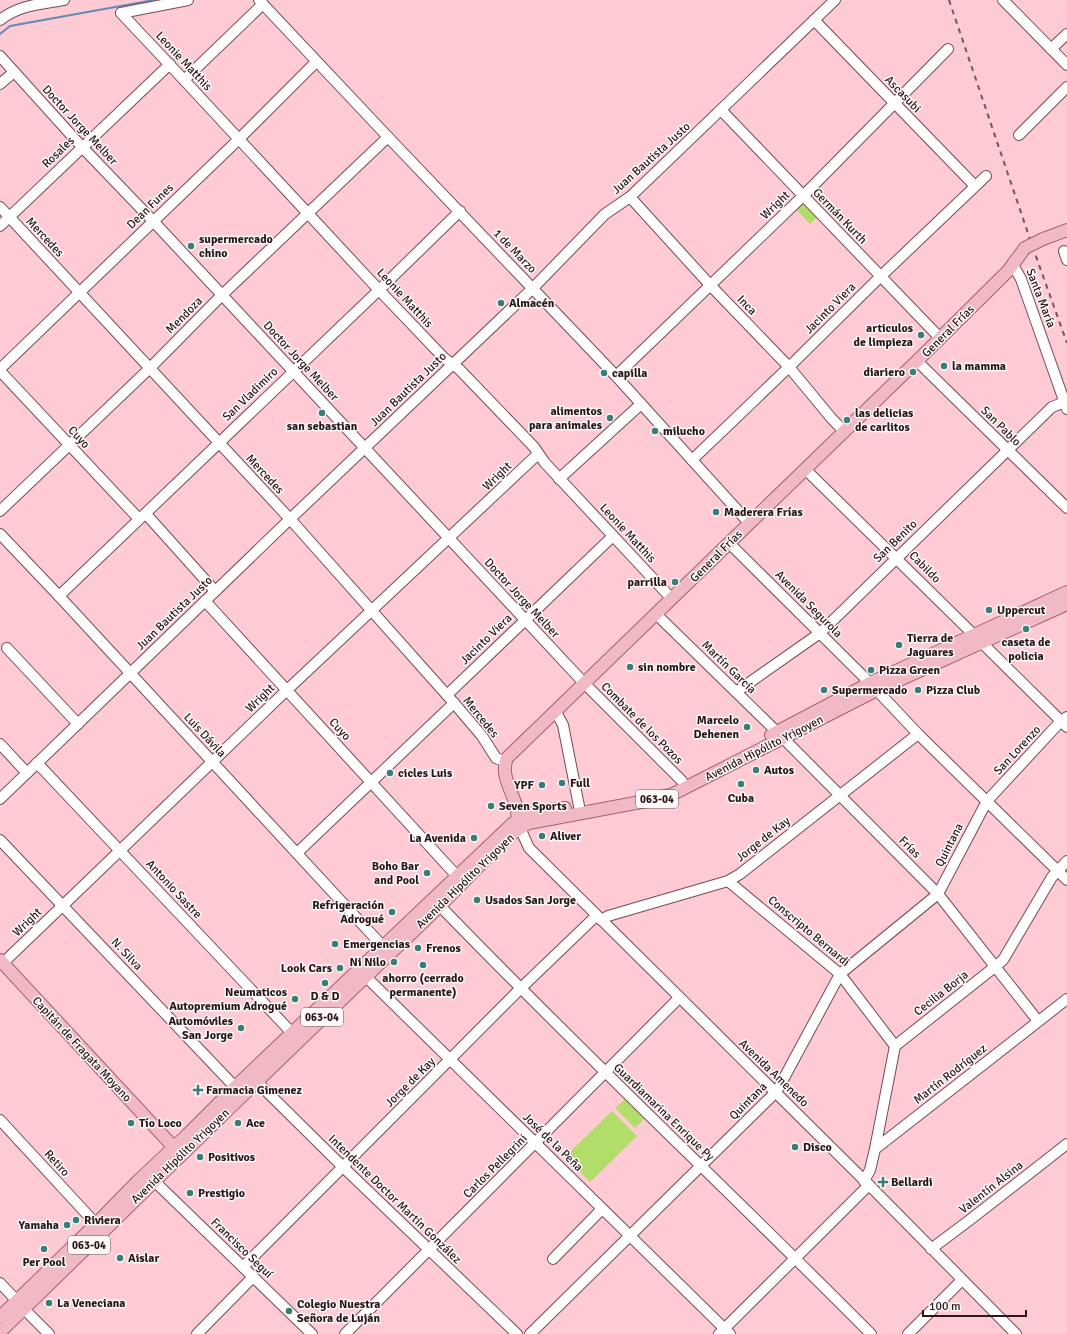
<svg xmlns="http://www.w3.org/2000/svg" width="1067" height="1334" viewBox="0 0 1067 1334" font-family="Signika,sans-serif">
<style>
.park{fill:#b2dd6b}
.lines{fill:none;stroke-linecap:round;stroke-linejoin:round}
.stream{stroke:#648ab1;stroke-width:2}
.minor-casing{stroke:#774b54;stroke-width:12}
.major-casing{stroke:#a4626f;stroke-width:14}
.minor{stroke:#fff;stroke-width:10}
.major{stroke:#f0b9c4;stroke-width:12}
.rail{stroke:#74565b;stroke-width:2;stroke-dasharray:5 5;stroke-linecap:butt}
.major-bridge-casing{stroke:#a4626f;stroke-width:14;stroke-linecap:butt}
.major-bridge{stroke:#f0b9c4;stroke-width:12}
.poi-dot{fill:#377e77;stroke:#fff9fa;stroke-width:1.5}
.labels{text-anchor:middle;stroke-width:3;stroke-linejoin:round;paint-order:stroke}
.shield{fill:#fff9fa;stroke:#695b5d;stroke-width:1}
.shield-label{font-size:11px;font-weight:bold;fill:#29171a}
.street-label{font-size:12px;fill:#29171a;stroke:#fff9fa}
.poi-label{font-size:12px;font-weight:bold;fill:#29171a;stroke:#fff9fa;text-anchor:start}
</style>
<rect width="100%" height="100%" fill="#fecad3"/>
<!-- park -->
<g class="park">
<path d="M802,199L818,216L810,224L794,207Z"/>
<path d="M625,1099L645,1118L635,1128L615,1108Z"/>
<path d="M612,1111L637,1136L590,1182L565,1157Z"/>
</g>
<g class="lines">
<!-- stream -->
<path class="stream" d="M0,34L10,26L154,0"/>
<!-- minor casing -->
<g class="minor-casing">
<g id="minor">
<path d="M259,0L388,137L616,376L749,523"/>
<path d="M1003,0L1067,65"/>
<path d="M121,13L184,80L379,290L444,358L459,369L534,447L545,463L672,599"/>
<path d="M121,13L188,0"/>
<path d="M0,20C19,5 41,4 64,0"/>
<path d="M814,20L975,186"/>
<path d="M1051,49L1067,34"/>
<path d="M0,56L82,147L153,221L584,683L682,781"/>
<path d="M184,80L263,4"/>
<path d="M0,84L14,72"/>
<path d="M721,110L940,338"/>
<path d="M1019,135L1067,87"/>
<path d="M630,197L711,286L789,367L832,419L844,431"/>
<path d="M0,207L290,519L454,703L482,736L496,758L506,762"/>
<path d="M0,226L170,64"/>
<path d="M1064,251L1067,260"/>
<path d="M1013,265L1021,279L1067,409"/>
<path d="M917,361L1067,508"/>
<path d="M0,369L239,139L316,62"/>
<path d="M0,371L139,519"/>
<path d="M616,376L803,196L948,49"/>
<path d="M692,460L789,367L880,277L986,176"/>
<path d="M805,469L974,635"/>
<path d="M559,479L641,404"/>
<path d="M0,511L150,368L222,295L388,137"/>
<path d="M146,514L215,591"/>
<path d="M0,534L59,596L388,952"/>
<path d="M729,543L870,683L918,734L1067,880"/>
<path d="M59,596L379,290L460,211"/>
<path d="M205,601L456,875"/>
<path d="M656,614L777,732L938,894L1038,1021"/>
<path d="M981,642L1067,727"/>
<path d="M7,648L78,724"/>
<path d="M736,692L820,633L1052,407L1065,402"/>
<path d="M447,695L613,536"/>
<path d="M556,712L563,725L579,806"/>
<path d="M0,744L27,773"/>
<path d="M37,763L292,1033"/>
<path d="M0,799L290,519L533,288L605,214L630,197L835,0"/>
<path d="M520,828L529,848L869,1185L1016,1334"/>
<path d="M0,840L235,1087"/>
<path d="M297,853L454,703"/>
<path d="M728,881L840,974L895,1046"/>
<path d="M440,906C581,1052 728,1190 871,1334"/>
<path d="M601,920L608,916L728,881L740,874L918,734"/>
<path d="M3,963L287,690L538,454"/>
<path d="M361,972L730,1334"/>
<path d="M256,1081L343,1167L517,1334"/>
<path d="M0,1120L96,1224"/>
<path d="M875,1149L895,1046L996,966L1003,960L1052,877L1067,861"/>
<path d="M149,1176L312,1334"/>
<path d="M864,1181L870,1170L875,1149L1067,999"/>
<path d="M931,1249L971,1219L1067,1144"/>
<path d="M553,1259L602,1209"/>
<path d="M243,1267L520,989L596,916"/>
<path d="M0,1283L17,1301"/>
<path d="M24,1309L49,1334"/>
<path d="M197,1334L253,1277"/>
<path d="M345,1334L679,998"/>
<path d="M530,1334L777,1091L840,974L938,894L987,801L1061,721L1067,717"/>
<path d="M719,1334L869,1185"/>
<path d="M908,1334L962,1280"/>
</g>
</g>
<!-- major casing -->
<g class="major-casing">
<g id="major">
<path d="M1043,239L1067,230"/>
<path d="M771,735L870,683L1067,592"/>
<path d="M519,825C517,819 518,812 516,806C512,790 500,775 507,758L917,361L1008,271L1025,248"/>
<path d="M0,960L179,1153"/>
<path d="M0,1317L96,1224L140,1179L186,1136L235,1087L511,825C527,811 545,811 565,808"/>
<path d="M0,1332C138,1198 274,1063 414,931C436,910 458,888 479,866C494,851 510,832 529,823L646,801L673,794L877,690L1067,604"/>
</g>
</g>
<!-- minor -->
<use href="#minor" class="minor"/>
<!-- major -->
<use href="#major" class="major"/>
<!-- rail -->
<path class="rail" d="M949,0L1033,248L1067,343"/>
<!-- major-bridge casing -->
<g class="major-bridge-casing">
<path id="major-bridge" d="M1025,248L1043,239"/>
</g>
<!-- major-bridge -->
<use href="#major-bridge" class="major-bridge"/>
</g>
<!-- markers -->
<g class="poi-dot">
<circle cx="191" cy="246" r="4"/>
<circle cx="501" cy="303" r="4"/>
<circle cx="921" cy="335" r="4"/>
<circle cx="944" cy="366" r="4"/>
<circle cx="913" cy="372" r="4"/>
<circle cx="604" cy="373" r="4"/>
<circle cx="322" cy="413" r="4"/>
<circle cx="610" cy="418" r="4"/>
<circle cx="847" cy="420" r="4"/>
<circle cx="655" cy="431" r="4"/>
<circle cx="716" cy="512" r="4"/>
<circle cx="675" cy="582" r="4"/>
<circle cx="989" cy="610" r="4"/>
<circle cx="1026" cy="629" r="4"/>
<circle cx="899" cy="645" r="4"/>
<circle cx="630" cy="667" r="4"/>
<circle cx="871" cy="670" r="4"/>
<circle cx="824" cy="690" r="4"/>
<circle cx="918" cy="690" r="4"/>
<circle cx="747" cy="727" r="4"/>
<circle cx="756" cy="770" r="4"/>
<circle cx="390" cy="773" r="4"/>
<circle cx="562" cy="783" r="4"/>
<circle cx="741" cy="784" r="4"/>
<circle cx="542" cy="785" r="4"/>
<circle cx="491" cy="806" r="4"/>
<circle cx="542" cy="836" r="4"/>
<circle cx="474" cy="838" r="4"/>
<circle cx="427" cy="873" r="4"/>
<circle cx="477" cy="900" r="4"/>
<circle cx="392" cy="912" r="4"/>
<circle cx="335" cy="944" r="4"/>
<circle cx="418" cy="948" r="4"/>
<circle cx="394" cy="962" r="4"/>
<circle cx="423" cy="965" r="4"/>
<circle cx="340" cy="968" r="4"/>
<circle cx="325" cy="983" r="4"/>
<circle cx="295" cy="999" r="4"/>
<circle cx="241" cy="1028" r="4"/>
<path d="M196 1084h4v4h4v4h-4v4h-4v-4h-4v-4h4z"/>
<circle cx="131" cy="1123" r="4"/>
<circle cx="238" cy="1123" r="4"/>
<circle cx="795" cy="1147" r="4"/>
<circle cx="200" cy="1157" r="4"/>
<path d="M881 1176h4v4h4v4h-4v4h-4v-4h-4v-4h4z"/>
<circle cx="190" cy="1193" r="4"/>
<circle cx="76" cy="1220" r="4"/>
<circle cx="67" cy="1225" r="4"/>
<circle cx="44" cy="1249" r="4"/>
<circle cx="120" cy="1258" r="4"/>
<circle cx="49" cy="1303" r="4"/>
<circle cx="289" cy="1311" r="4"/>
</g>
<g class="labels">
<!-- shield labels -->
<g class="shield">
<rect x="636" y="790" width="42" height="18" rx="3"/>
<rect x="301" y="1008" width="42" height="18" rx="3"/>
<rect x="68" y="1236" width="42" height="18" rx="3"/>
</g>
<g class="shield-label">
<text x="657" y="803">063-04</text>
<text x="322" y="1021">063-04</text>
<text x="89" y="1249">063-04</text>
</g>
<!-- street labels -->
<g class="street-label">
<text transform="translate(184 61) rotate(47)" y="4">Leonie Matthis</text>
<text transform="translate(903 94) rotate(46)" y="4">Ascasubi</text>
<text transform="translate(80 125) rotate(47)" y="4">Doctor Jorge Melber</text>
<text transform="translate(58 152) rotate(-44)" y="4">Rosales</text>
<text transform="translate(651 158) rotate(-42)" y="4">Juan Bautista Justo</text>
<text transform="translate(775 205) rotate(-44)" y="4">Wright</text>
<text transform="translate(150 206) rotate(-44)" y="4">Dean Funes</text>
<text transform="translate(840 216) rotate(46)" y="4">Germán Kurth</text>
<text transform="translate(45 237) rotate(47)" y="4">Mercedes</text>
<text transform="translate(515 251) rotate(46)" y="4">1 de Marzo</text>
<text transform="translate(405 298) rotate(47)" y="4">Leonie Matthis</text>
<text transform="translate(1041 298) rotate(69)" y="4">Santa María</text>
<text transform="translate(747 305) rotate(46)" y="4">Inca</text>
<text transform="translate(830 308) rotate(-45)" y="4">Jacinto Viera</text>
<text transform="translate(184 315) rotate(-45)" y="4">Mendoza</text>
<text transform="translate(948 331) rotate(-45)" y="4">General Frías</text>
<text transform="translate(301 361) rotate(47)" y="4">Doctor Jorge Melber</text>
<text transform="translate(408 389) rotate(-44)" y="4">Juan Bautista Justo</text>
<text transform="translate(250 394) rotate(-44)" y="4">San Vladimiro</text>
<text transform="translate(1001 426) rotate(45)" y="4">San Pablo</text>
<text transform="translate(79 437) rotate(47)" y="4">Cuyo</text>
<text transform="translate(265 474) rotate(47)" y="4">Mercedes</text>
<text transform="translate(497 476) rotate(-44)" y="4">Wright</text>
<text transform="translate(628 533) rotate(47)" y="4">Leonie Matthis</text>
<text transform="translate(895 541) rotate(-44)" y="4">San Benito</text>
<text transform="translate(716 556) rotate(-45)" y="4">General Frías</text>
<text transform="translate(925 567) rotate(45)" y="4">Cabildo</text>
<text transform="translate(522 598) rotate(47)" y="4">Doctor Jorge Melber</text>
<text transform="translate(809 604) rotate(45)" y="4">Avenida Segurola</text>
<text transform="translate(174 613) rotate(-44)" y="4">Juan Bautista Justo</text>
<text transform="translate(486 639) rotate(-44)" y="4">Jacinto Viera</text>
<text transform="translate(729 667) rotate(44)" y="4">Martín García</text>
<text transform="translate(260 698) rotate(-44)" y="4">Wright</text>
<text transform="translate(481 717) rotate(51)" y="4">Mercedes</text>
<text transform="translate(642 723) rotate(45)" y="4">Combate de los Pozos</text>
<text transform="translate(340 729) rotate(47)" y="4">Cuyo</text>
<text transform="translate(205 735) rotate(47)" y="4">Luis Dávila</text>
<text transform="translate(764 748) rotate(-27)" y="4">Avenida Hipólito Yrigoyen</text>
<text transform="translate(1017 750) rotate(-47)" y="4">San Lorenzo</text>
<text transform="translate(763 839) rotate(-38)" y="4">Jorge de Kay</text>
<text transform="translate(949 845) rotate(-63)" y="4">Quintana</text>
<text transform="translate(910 847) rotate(45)" y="4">Frías</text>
<text transform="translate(465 881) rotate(-44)" y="4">Avenida Hipólito Yrigoyen</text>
<text transform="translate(174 889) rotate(47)" y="4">Antonio Sastre</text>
<text transform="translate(27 922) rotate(-44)" y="4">Wright</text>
<text transform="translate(809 931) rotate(40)" y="4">Conscripto Bernardi</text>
<text transform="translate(127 954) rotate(47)" y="4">N. Silva</text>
<text transform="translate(941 993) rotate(-38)" y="4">Cecilia Borja</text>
<text transform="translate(82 1049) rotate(47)" y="4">Capitán de Fragata Moyano</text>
<text transform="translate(774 1073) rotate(44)" y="4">Avenida Amenedo</text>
<text transform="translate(950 1074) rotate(-38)" y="4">Martín Rodríguez</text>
<text transform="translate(410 1082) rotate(-45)" y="4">Jorge de Kay</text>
<text transform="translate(748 1101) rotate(-45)" y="4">Quintana</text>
<text transform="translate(664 1112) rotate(44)" y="4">Guardiamarina Enrique Py</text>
<text transform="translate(553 1142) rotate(44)" y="4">José de la Peña</text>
<text transform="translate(180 1156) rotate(-44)" y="4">Avenida Hipólito Yrigoyen</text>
<text transform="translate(57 1163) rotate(48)" y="4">Retiro</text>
<text transform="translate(495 1166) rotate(-45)" y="4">Carlos Pellegrini</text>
<text transform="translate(991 1187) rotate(-38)" y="4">Valentín Alsina</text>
<text transform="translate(395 1199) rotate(44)" y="4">Intendente Doctor Martín González</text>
<text transform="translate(242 1248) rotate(44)" y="4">Francisco Seguí</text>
</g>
<!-- poi labels -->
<g class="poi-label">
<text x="199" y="243">supermercado<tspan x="199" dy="14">chino</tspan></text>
<text x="509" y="307">Almacén</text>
<text x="913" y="332" text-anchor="end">articulos<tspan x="913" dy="14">de limpieza</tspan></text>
<text x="952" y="370">la mamma</text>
<text x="905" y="376" text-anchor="end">diariero</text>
<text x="612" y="377">capilla</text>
<text x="602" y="415" text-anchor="end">alimentos<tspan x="602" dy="14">para animales</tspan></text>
<text x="855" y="417">las delicias<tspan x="855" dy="14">de carlitos</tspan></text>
<text x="322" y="430" text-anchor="middle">san sebastian</text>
<text x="663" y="435">milucho</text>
<text x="724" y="516">Maderera Frías</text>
<text x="667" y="586" text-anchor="end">parrilla</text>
<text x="997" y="614">Uppercut</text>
<text x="907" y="642">Tierra de<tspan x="907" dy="14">Jaguares</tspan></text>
<text x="1026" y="646" text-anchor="middle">caseta de<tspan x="1026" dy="14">policia</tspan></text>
<text x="638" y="671">sin nombre</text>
<text x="879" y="674">Pizza Green</text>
<text x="832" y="694">Supermercado</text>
<text x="926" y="694">Pizza Club</text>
<text x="739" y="724" text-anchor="end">Marcelo<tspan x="739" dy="14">Dehenen</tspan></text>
<text x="764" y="774">Autos</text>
<text x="398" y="777">cicles Luis</text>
<text x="570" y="787">Full</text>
<text x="534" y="789" text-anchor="end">YPF</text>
<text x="741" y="802" text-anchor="middle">Cuba</text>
<text x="499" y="810">Seven Sports</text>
<text x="550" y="840">Aliver</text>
<text x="466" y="842" text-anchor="end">La Avenida</text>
<text x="419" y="870" text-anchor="end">Boho Bar<tspan x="419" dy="14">and Pool</tspan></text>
<text x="485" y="904">Usados San Jorge</text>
<text x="384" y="909" text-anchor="end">Refrigeración<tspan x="384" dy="14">Adrogué</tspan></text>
<text x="343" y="948">Emergencias</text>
<text x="426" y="952">Frenos</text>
<text x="386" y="966" text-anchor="end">Ni Nilo</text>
<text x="332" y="972" text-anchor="end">Look Cars</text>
<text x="423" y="982" text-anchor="middle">ahorro (cerrado<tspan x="423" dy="14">permanente)</tspan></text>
<text x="287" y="996" text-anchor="end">Neumaticos<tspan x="287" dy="14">Autopremium Adrogué</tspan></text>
<text x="325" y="1000" text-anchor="middle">D &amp; D</text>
<text x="233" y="1025" text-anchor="end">Automóviles<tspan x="233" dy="14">San Jorge</tspan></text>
<text x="206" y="1094">Farmacia Gimenez</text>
<text x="139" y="1127">Tío Loco</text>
<text x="246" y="1127">Ace</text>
<text x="803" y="1151">Disco</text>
<text x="208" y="1161">Positivos</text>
<text x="891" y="1186">Bellardi</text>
<text x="198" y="1197">Prestigio</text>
<text x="84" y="1224">Riviera</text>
<text x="59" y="1229" text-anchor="end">Yamaha</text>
<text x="128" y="1262">Aislar</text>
<text x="44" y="1266" text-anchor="middle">Per Pool</text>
<text x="57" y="1307">La Veneciana</text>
<text x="297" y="1308">Colegio Nuestra<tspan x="297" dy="14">Señora de Luján</tspan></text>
</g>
</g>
<!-- scale -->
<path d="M923 1310v6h103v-6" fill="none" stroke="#29171a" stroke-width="2"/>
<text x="929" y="1310" font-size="12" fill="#29171a" stroke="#fff9fa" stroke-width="3" paint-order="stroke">100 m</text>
</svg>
